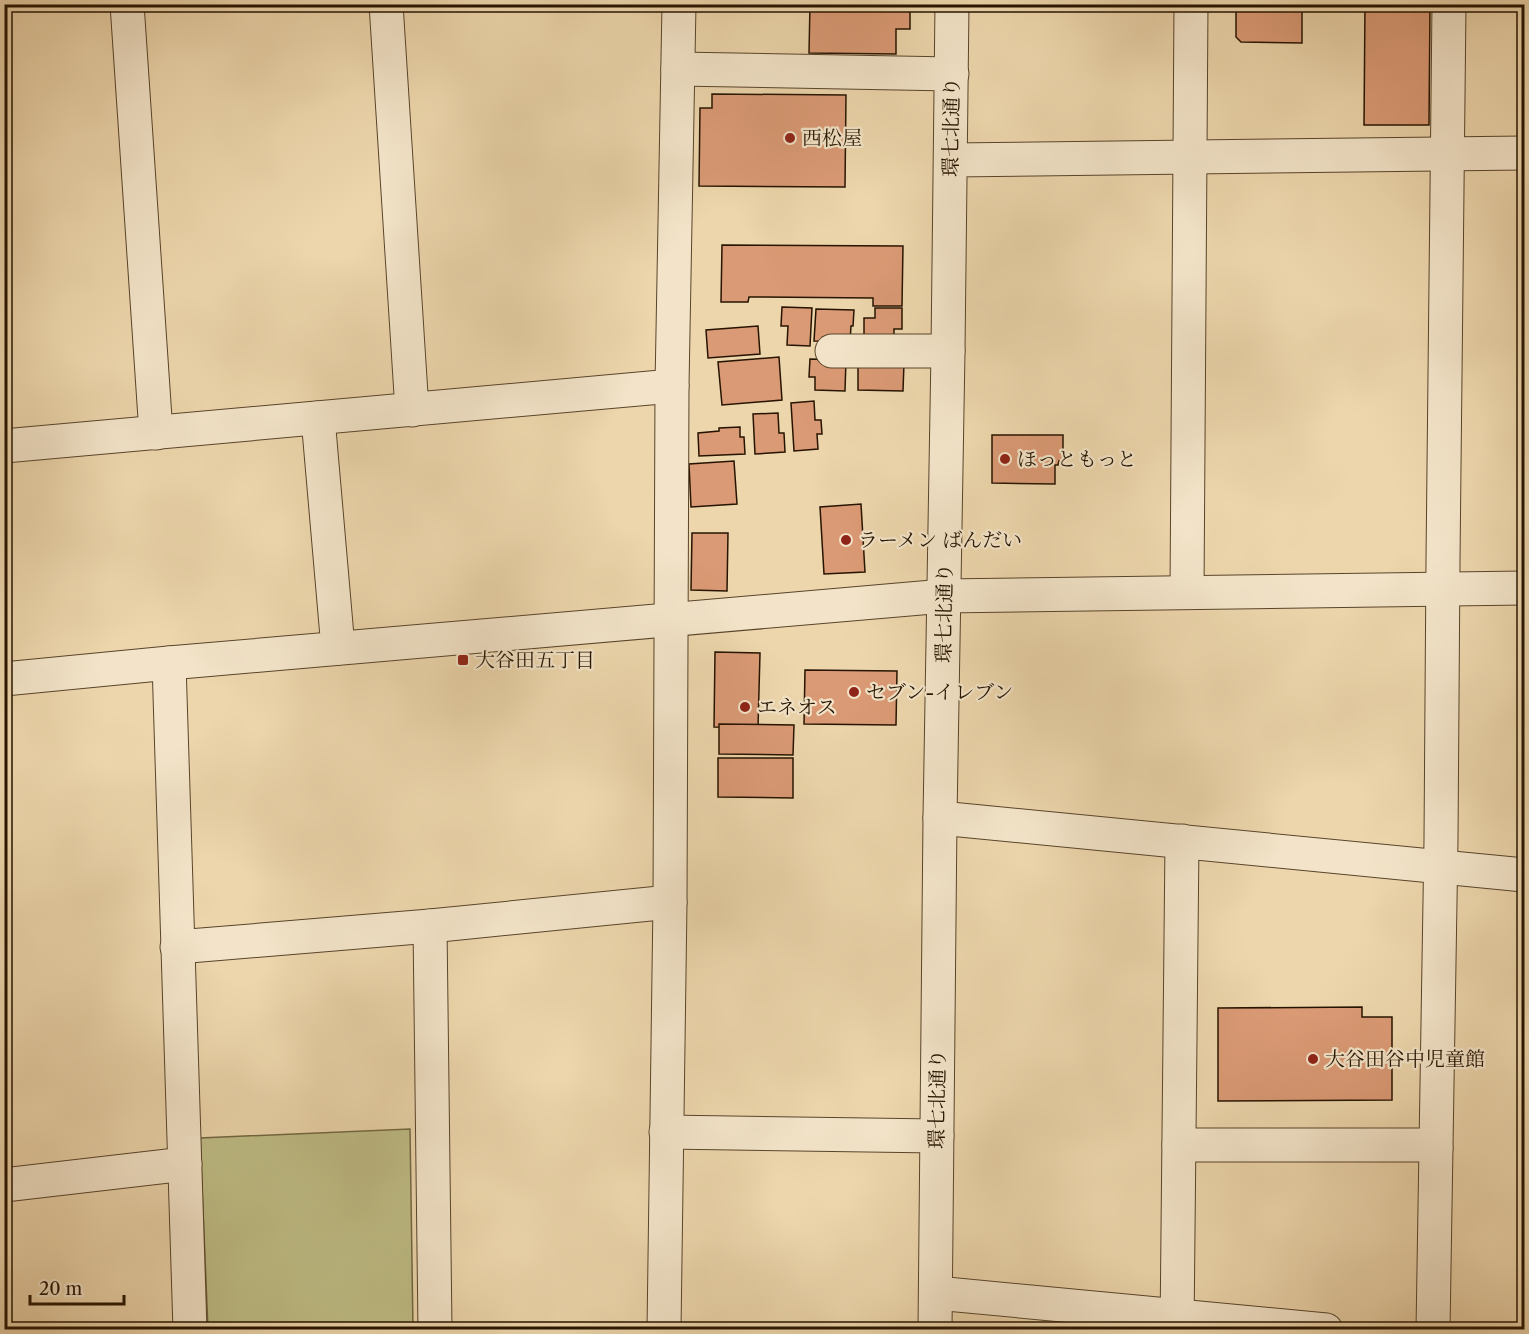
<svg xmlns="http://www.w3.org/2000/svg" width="1529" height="1334" viewBox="0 0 1529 1334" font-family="'Libre Caslon Text','Noto Serif JP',serif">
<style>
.green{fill:#bebc85;stroke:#726842;stroke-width:1.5}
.building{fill:#da9a75;stroke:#261400;stroke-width:1.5}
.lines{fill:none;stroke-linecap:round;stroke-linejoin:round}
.minor-casing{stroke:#58442b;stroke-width:35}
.minor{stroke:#f3e4c9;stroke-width:33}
.poi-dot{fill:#8f2418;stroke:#f3e4c9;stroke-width:2}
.labels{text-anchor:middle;stroke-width:4.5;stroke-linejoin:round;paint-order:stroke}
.street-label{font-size:20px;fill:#261400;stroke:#f3e4c9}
.poi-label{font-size:20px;fill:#261400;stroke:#f3e4c9;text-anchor:start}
</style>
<rect width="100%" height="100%" fill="#edd6ac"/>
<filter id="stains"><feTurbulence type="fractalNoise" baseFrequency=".00333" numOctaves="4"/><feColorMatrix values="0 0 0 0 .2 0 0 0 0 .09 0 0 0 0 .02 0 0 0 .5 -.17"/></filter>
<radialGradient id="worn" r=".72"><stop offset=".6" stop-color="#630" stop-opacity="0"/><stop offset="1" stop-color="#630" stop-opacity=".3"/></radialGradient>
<!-- green -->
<path class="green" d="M410,1129L413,1329H208L200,1138Z"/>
<!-- building -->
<g class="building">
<path d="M810,4H910V29H896V54L809,53Z"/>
<path d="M1236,4H1302V43L1241,42L1236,37Z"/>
<path d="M1365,4H1430L1429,125H1364Z"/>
<path d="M712,94L846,95L845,187L699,186L700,108H712Z"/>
<path d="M722,245L903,246L902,306H873V298L749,297L748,302H721Z"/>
<path d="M782,307L812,308L810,346L787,345L788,326H781Z"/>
<path d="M875,308H902V329H894V341H864V318H875Z"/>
<path d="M816,309L854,310L853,326H851L850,342L814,341Z"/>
<path d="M758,326L760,354L708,358L706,330Z"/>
<path d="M779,357L782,400L722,405L718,362Z"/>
<path d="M810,359L846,360L845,391L815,390V377H809Z"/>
<path d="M858,362L904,363L903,391L858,390Z"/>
<path d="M814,401L815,420H821L822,434H817L818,449L794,451L791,403Z"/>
<path d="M778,413L779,433H784L785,452L755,454L753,414Z"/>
<path d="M740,427V437H744L745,454L699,456L698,433L719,431V428Z"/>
<path d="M992,435H1063V462L1059,461L1058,465H1055V484L992,483Z"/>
<path d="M734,461L737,504L691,507L689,464Z"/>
<path d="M861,504L865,572L824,574L820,507Z"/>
<path d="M692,533H728L727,591L691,590Z"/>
<path d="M715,652L760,653L758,728L714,727Z"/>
<path d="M805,670L897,671L896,725L804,724Z"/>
<path d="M719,724L794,725L793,755L719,754Z"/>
<path d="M718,758H793V798L718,797Z"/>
<path d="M1362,1007V1017H1392V1100L1218,1101V1008Z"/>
</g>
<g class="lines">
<!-- minor casing -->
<g class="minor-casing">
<g id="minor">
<path d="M127,4L156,433"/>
<path d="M386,4L412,410"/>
<path d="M678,69L952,74"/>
<path d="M951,160L1524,153"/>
<path d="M832,351H948"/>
<path d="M318,418L338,648"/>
<path d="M4,446L672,386"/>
<path d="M1187,592L1191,4"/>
<path d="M169,663L190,1330"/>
<path d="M4,679L169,663L944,596L1524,588"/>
<path d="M940,818L1524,875"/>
<path d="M430,926L435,1330"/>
<path d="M177,947L430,926L670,902"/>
<path d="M666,1132L937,1136"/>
<path d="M1179,1145H1423L1436,1148"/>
<path d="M4,1185L185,1164"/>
<path d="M936,1293L1326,1330"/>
<path d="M664,1330L670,902L672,386L679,4"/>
<path d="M935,1330L940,818L948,351L952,4"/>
<path d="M1177,1330L1182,841"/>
<path d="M1433,1330L1441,840L1443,561L1449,4"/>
</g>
</g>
<!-- minor -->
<use href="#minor" class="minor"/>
</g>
<!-- markers -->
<g class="poi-dot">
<circle cx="790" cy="138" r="6"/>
<circle cx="1005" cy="459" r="6"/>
<circle cx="846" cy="540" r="6"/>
<rect x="457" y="654" width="12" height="12" rx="3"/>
<circle cx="854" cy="692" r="6"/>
<circle cx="745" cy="707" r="6"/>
<circle cx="1313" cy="1059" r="6"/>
</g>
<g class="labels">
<!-- street labels -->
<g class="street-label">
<text transform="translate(951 127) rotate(-89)" y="7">環七北通り</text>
<text transform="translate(944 613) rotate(-89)" y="7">環七北通り</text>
<text transform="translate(937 1099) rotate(-89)" y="7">環七北通り</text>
</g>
<!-- poi labels -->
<g class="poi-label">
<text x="802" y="145">西松屋</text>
<text x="1017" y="466">ほっともっと</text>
<text x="858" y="547">ラーメン ばんだい</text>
<text x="475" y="667">大谷田五丁目</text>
<text x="866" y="699">セブン-イレブン</text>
<text x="757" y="714">エネオス</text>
<text x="1325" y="1066">大谷田谷中児童館</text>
</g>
</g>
<!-- margin -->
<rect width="1529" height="1334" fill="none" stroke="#edd6ac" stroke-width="24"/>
<rect x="6" y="6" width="1517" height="1322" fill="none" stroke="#261400" stroke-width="3"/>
<rect x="12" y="12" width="1505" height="1310" fill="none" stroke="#261400" stroke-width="1.5"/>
<!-- scale -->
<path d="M30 1295v9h94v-9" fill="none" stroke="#261400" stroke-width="3"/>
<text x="39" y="1295" font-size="18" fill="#261400" stroke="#f3e4c9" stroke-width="4.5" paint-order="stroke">20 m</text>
<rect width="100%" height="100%" filter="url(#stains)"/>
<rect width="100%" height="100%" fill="url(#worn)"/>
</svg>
